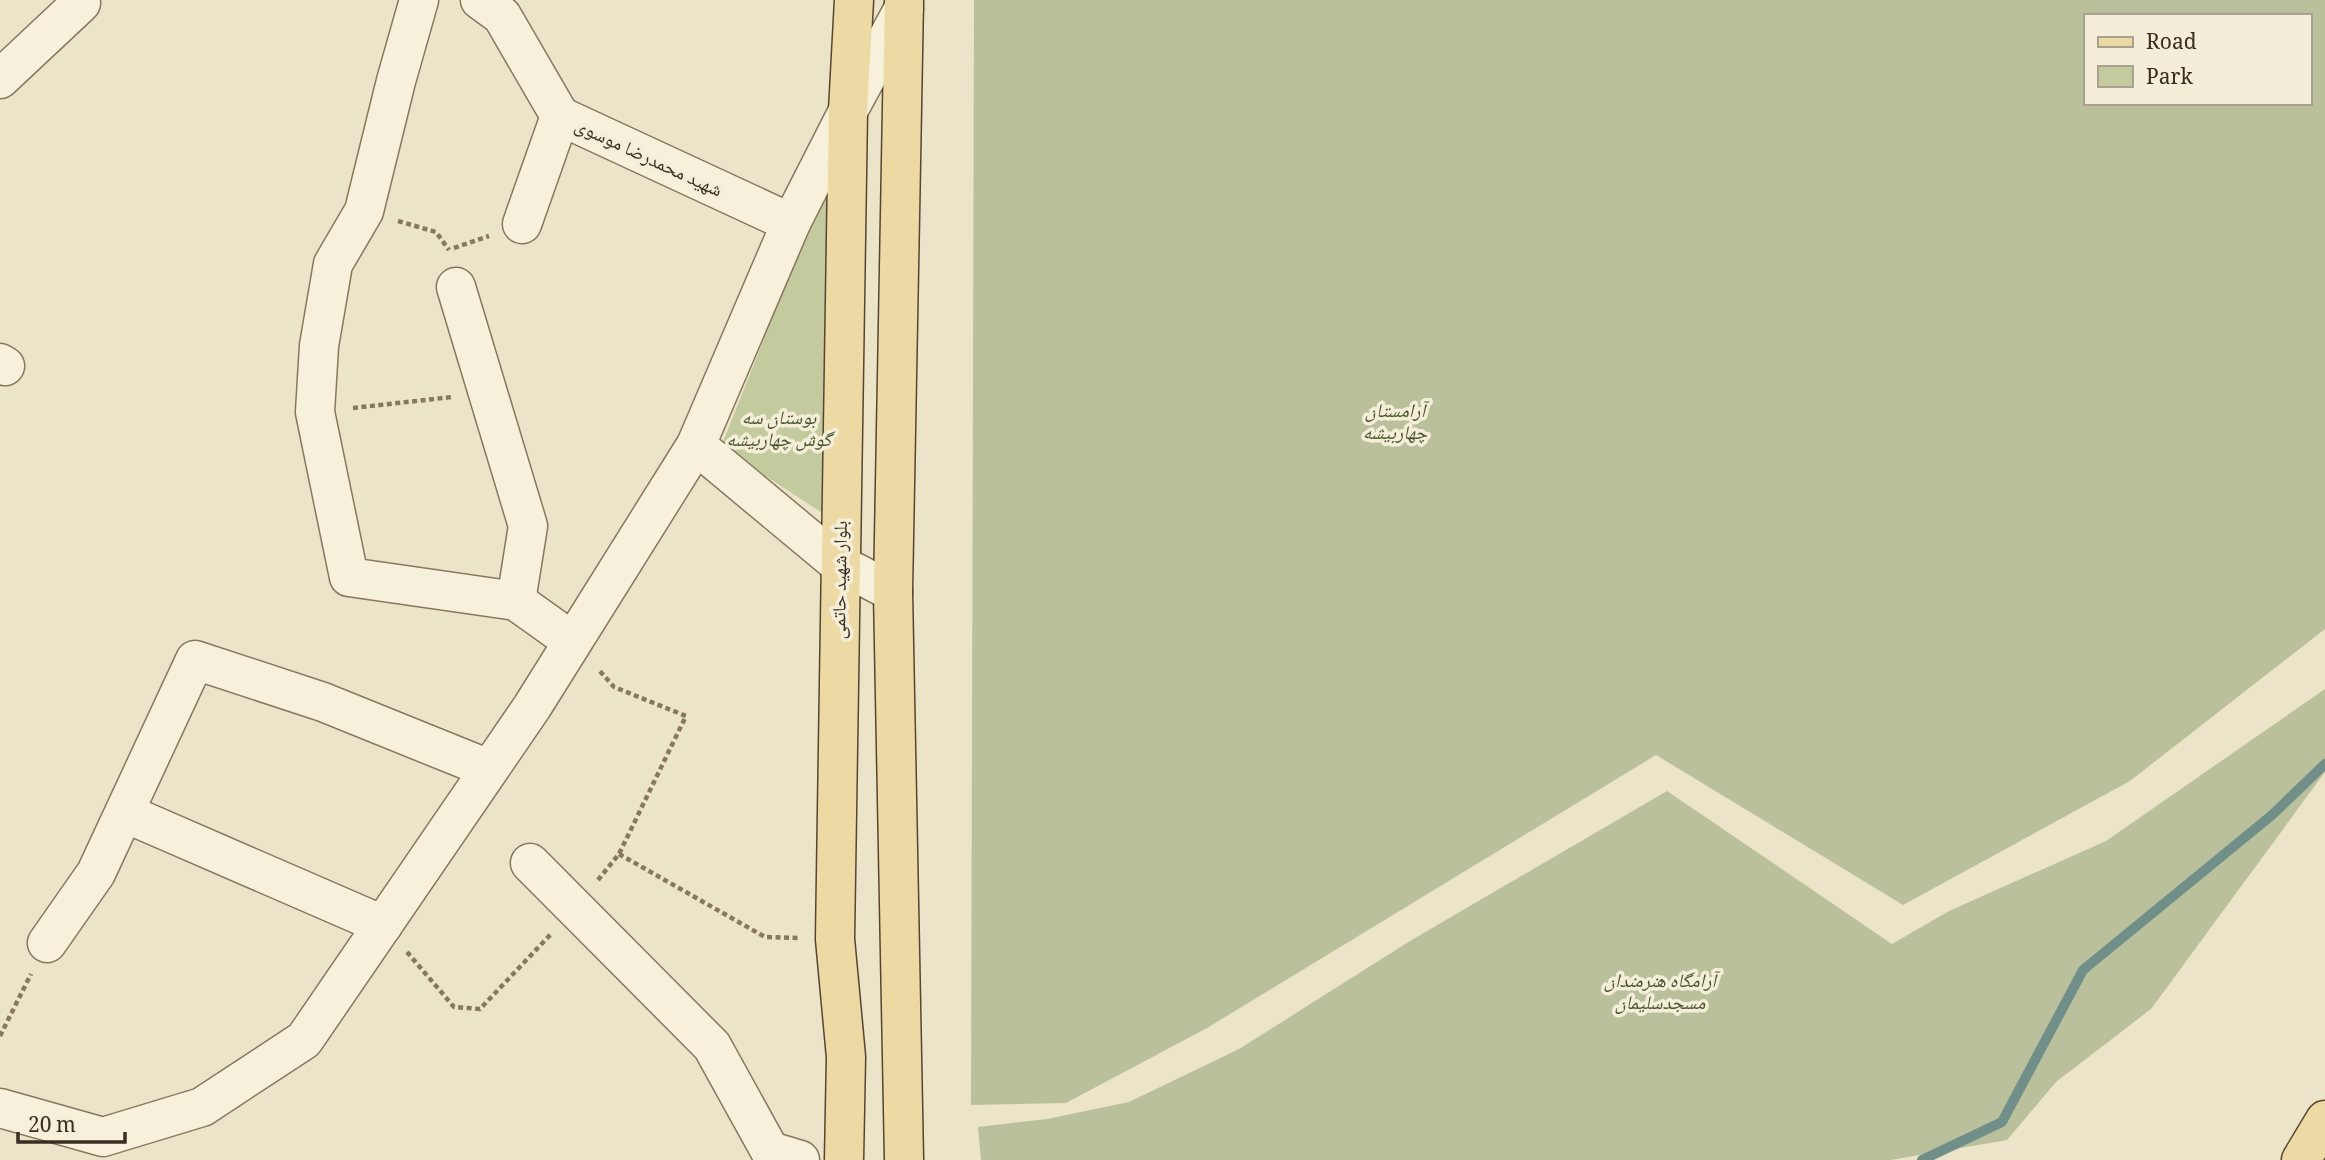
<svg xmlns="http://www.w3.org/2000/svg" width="2325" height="1160" viewBox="0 0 2325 1160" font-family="Georgia,'Noto Naskh Arabic',serif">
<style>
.green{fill:#c3ca9d}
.cemetery{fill:#bac09c;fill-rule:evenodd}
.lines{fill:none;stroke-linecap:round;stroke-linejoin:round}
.stream{stroke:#708f89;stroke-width:10}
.minor-casing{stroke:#88775f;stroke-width:41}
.major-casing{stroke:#564532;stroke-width:41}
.path{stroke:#88775f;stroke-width:4.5;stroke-dasharray:5 3.5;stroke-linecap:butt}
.minor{stroke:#f7f1dc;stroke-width:38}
.major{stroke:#ecd9a4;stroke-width:38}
.labels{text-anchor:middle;stroke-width:7;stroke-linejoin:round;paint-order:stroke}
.street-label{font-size:19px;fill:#392e21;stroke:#f4eed9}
.park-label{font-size:19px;font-style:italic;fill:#485529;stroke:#f4eed9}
</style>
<rect width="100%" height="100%" fill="#ece4c9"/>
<!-- green -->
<path class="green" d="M820,198L831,202L824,514L721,447Z"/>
<!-- cemetery -->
<g class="cemetery">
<path d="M974,0H2325V629L2130,781L1903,905L1656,755L1207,1028L1066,1103L971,1105ZM2085,16H2309V103H2085Z"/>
<path d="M2325,689V772L2151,1009L2056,1082L2007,1140L1891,1160H981L978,1127L1047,1119L1129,1102L1239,1049L1410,941L1667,791L1892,944L1949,911L2106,841Z"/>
</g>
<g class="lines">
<!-- stream -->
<path class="stream" d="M1922,1160L2002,1122L2083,970L2272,815L2325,764"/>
<!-- minor casing -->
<g class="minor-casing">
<g id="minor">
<path d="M419,0L396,81L364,211L333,264L319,346L315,412L349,577L516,601L572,641"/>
<path d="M480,0L502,16L560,116L791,223"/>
<path d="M0,79L81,3"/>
<path d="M522,224L560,116"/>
<path d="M456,287L528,526L516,601"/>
<path d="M0,363L5,366"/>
<path d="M696,445L839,564L893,592"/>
<path d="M125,813L383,925"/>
<path d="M530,863L712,1046L770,1151L800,1160"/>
<path d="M47,943L96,873L195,660L323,702L489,769"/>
<path d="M0,1108L103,1137L202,1107L304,1040L532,707L696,445L791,223L848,111L904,8"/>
</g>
</g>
<!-- major casing -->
<g class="major-casing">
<g id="major">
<path d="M904,0L893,592L904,1160"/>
<path d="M844,1160L846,1057L835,939L848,111L854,0"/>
<path d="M2301,1160L2325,1120"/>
</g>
</g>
<!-- path -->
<g class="path">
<path d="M398,221L436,232L449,250"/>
<path d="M454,248L489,236"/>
<path d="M353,408L452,397"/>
<path d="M619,854L765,937L799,938"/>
<path d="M598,880L619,854L686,716L614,687L598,669"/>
<path d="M407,952L454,1007L480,1009L551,934"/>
<path d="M0,1036L31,974"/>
</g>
<!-- minor -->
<use href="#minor" class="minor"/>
<!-- major -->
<use href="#major" class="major"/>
</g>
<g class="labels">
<!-- street labels -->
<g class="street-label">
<text transform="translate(649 157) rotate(25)" y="7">شهید محمدرضا موسوی</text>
<text transform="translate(839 580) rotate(-89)" y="7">بلوار شهید حاتمی</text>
</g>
<!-- park labels -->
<g class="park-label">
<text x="1395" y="417">آرامستان<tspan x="1395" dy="22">چهاربیشه</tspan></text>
<text x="779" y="424">بوستان سه<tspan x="779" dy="22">گوش چهاربیشه</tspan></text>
<text x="1660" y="987">آرامگاه هنرمندان<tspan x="1660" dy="22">مسجدسلیمان</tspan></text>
</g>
</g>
<!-- legend -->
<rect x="2084" y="14" width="228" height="91" fill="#f4eed9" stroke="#a9a18f" stroke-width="2"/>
<rect x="2098" y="37" width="35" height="10" fill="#ecd9a4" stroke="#a9a18f" stroke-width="2"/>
<text x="2146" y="49" font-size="21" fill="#392e21">Road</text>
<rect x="2098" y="66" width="35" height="21" fill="#c3ca9d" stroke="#a9a18f" stroke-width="2"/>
<text x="2146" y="84" font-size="21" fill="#392e21">Park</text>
<!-- scale -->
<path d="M18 1132v10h107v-10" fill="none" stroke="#392e21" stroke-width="3.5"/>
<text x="28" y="1132" font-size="21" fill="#392e21" stroke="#f4eed9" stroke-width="5" paint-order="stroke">20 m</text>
</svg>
